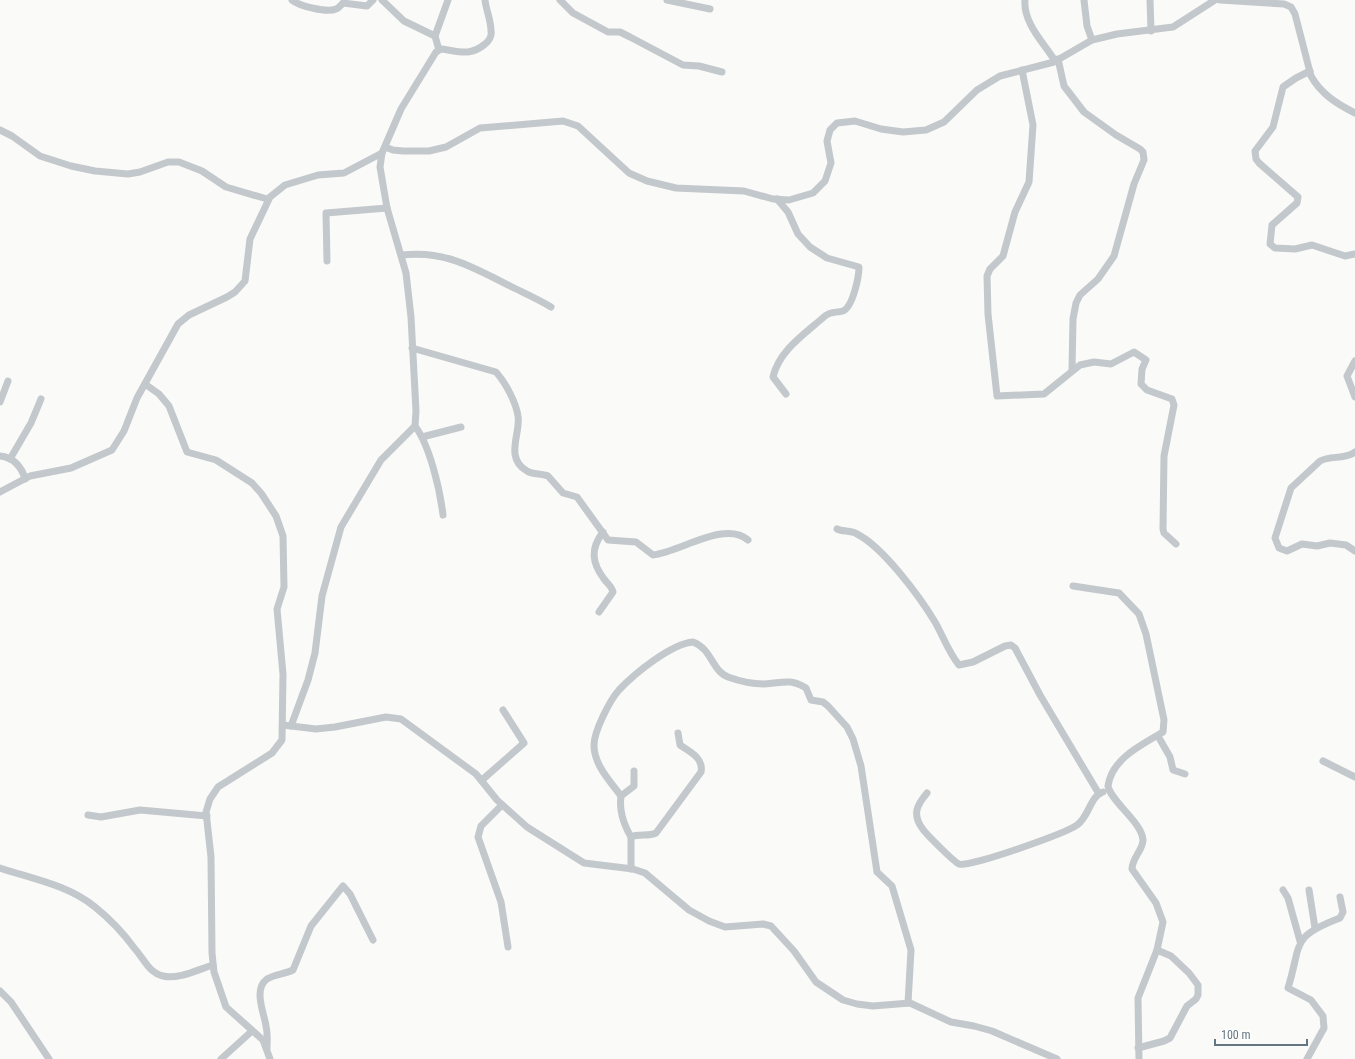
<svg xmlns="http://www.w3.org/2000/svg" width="1355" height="1059" viewBox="0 0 1355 1059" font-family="'Roboto Condensed',sans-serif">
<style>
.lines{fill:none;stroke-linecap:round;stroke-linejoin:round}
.street{stroke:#c3c8cc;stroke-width:7}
</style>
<rect width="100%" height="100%" fill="#fafaf8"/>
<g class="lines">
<!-- street -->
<g class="street">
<path d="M292,0C299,6 327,13 336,9C339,8 341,5 343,3L367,6L373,0"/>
<path d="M382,0L404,21L435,36L439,50"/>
<path d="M560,0L573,13L608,32H620L630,37L683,65L699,66L722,72"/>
<path d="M667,0L710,9"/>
<path d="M1025,0C1023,23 1044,43 1055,61"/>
<path d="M1084,0L1087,26L1092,40"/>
<path d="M1150,0L1151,31"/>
<path d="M1220,0L1284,4L1291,7L1295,14L1311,76C1321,94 1337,104 1355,113"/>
<path d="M435,36L448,0"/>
<path d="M1058,59L1064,86L1084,112L1116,135L1140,149L1143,152L1144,160L1134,184L1114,256L1098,279L1080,295L1076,303L1073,319L1072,370"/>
<path d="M1022,70L1033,125L1029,182L1015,212L1003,256L990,269L987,276L988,314L997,396L1044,394L1080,365L1094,362L1111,364L1134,352L1146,360L1142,369L1141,384L1147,390L1172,399L1174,405L1164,456L1163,529L1164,533L1176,544"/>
<path d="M1310,71L1296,78L1283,87L1273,127L1255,151L1256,159L1259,163L1298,197L1297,203L1272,225L1270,244L1275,248L1295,249L1312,245L1345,256L1355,254"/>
<path d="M0,130L12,136L40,156L71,166L95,171L128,174L140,172L168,162H179L202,171L226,187L267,199"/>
<path d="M385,147L393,150L403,151H429L446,147L480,128L563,121L578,126L629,173L647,181L676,188L744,191L773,199L789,200L813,193L825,181L831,163L827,141L830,130L837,123L855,121L881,129L903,132L926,130L944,122L977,90L1000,76L1054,62L1092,40L1117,34L1173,27L1215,0"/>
<path d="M777,199L788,212L798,234L810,247L827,258L859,267C859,276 853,307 843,311C836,313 831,311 825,316C806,333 779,350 773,377L786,394"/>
<path d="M402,255C444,250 473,267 510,286C524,293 538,299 551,307"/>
<path d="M327,261L326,213L387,208"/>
<path d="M412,348L496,372C505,382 516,402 518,416C521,433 504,458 527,471C533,475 541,473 548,476L563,493L577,497L608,540L636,542L653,555C680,552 725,520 748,540"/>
<path d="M1355,361L1347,376L1355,397"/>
<path d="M145,384L159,394L169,406L187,452L216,460L252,483L261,493L276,516L283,536L284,587L277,609L283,674L282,740L272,753L218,787L210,799L206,812L211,857L212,953L214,972L226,1007L263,1040L270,1059"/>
<path d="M0,402L8,381"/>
<path d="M415,426C430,446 440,490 443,515"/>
<path d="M422,437L461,427"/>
<path d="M1355,452C1344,460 1331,455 1320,461L1291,488L1275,538L1279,548L1287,551L1302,544L1317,546L1330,543L1346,545L1355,551"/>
<path d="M0,456C13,457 22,467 25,479"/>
<path d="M10,459L31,423L41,399"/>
<path d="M0,492L30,476L71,468L112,450L124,431L137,398L178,324L189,315L227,297L235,292L245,281L250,239L270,197L285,185L318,175L344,173L382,153"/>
<path d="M837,529C843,532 851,530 857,534C883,547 920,597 935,622C943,636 949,653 959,665L973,662L1005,646L1011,645L1015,648L1040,695L1099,794"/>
<path d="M1073,586L1119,593L1139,614L1146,634L1164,720L1163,732C1142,745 1112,758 1108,786C1111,802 1142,822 1143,840C1143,850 1132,858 1132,869L1156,903L1163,922L1157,950L1138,998L1139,1059"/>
<path d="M599,612L613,592C612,587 608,584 604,579C592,563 590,549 603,532"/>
<path d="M283,725L316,729L335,727L386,717L401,719L476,774L497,800L527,827L584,863L633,869L645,873L689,910L709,921L725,927L763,924L771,926L794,951L816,982L843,1000L857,1004L873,1006L910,1003L951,1022L974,1026L992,1031L1057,1059"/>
<path d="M291,726L308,680L315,653L322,596L341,527L381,460L415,426L416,411L411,317L406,273L387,208L380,167L382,153L401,109L436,52L441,49C458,51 470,57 485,44C489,41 492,36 491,31C491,20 486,10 485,0"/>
<path d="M1158,736L1170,757L1173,770L1185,774"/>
<path d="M1323,761L1355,777"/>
<path d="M482,780L524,743L503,710"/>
<path d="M927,793C917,805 912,814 922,828C925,833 954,862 959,864C969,868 1066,833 1077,825C1089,817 1090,796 1103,792"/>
<path d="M621,796C610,781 594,765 594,745C594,731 610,700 619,690C635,673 671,644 693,642C712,649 712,671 728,677C739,681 752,684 764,684C783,683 789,678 806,688L811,700L823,702L828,706L847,727L853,739L861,766L877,872L892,886L911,950L908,1003"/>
<path d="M502,805L481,826L478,837L501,902L508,947"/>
<path d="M88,815L101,817L140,810L207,816"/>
<path d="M631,837C624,825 619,810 621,796L634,786V771"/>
<path d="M0,868C33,879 68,885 95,907C110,919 124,934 135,949C144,959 149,973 163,976C178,980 199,969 213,965"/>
<path d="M631,869V837C639,833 648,837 656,833L701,772C704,758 689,751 680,745L678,733"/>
<path d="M1283,890L1288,898L1300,941"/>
<path d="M1309,890L1315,928"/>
<path d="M0,991L11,1002L49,1059"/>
<path d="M267,1048C267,1041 268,1034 266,1026C264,1013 253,989 267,979C275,974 285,974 293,970L311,926L343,886L350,894L373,940"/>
<path d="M1138,1048L1164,1041L1170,1038L1187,1006L1196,999L1198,995V985L1189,973L1171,956L1157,950"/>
<path d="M221,1059L252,1031"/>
<path d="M1307,1059L1324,1028L1323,1016L1311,1000L1288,988C1302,943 1290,937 1340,918L1343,912L1340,897"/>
</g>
</g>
<!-- scale -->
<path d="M1215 1039v6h92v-6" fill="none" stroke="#657683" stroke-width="2"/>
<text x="1221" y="1039" font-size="12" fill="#657683" stroke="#ffffff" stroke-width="3" paint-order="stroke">100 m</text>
</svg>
